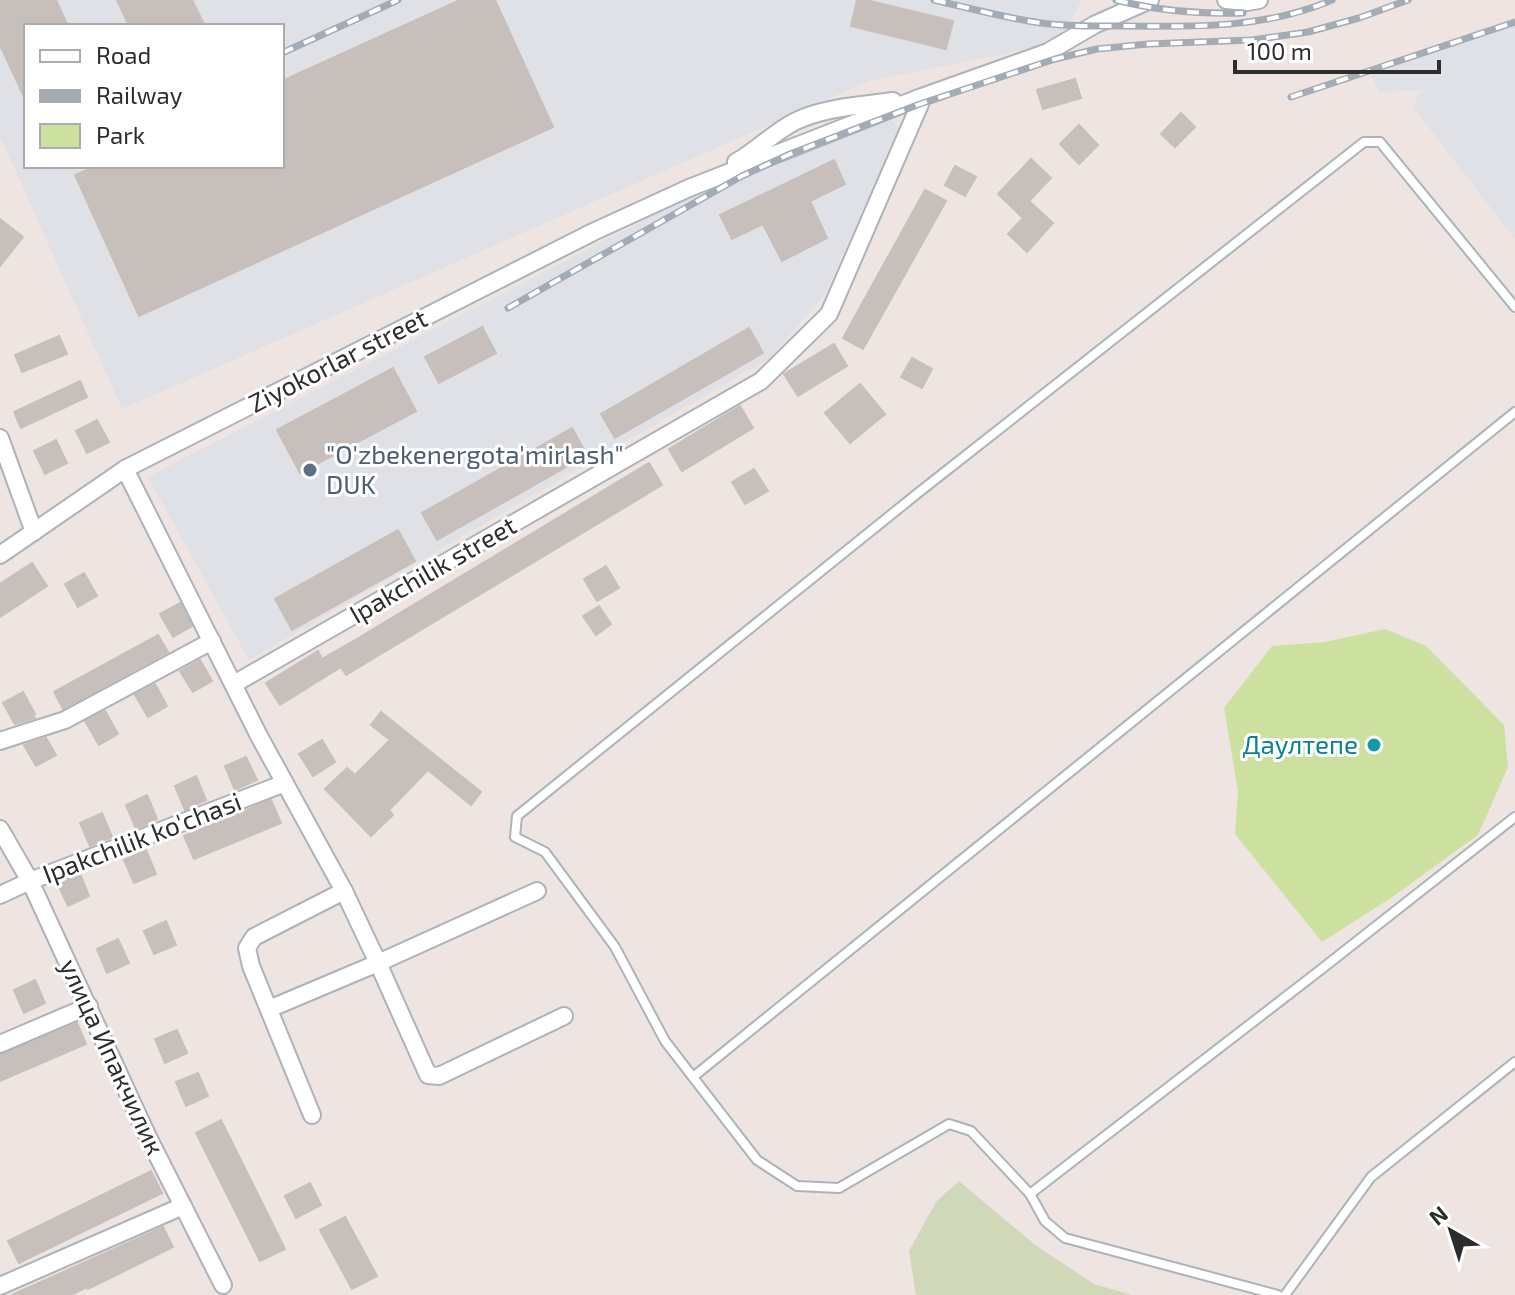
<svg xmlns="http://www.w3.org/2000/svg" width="1515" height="1295" viewBox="0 0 1515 1295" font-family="'Exo 2',sans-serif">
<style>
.industrial{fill:#e0e1e7;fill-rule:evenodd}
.green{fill:#cce1a0}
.cemetery{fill:#d1d7b9}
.building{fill:#c7bfbc;stroke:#c9bfba;stroke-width:2}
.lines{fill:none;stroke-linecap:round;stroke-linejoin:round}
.lane-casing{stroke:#adb3b8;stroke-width:12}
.street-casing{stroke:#adb3b8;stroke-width:20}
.lane{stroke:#fff;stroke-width:8}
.street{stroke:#fff;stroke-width:16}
.rail-casing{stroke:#a3acb6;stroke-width:7}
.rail{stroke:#fff;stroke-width:4;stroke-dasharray:12;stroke-linecap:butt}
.service-dot{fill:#5c6f8a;stroke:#fff;stroke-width:3}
.culture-dot{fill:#0f9aa8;stroke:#fff;stroke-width:3}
.labels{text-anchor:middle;stroke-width:6;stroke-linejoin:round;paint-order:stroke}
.street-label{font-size:26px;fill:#2d2d2d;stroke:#fff}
.service-label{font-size:26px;fill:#4e5e75;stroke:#fff;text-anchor:start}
.culture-label{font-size:26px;fill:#0d838f;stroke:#fff;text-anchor:end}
</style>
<rect width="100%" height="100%" fill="#eee4e1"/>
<!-- industrial -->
<g class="industrial">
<path d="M0,0H1082L1058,43L869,81L122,409L0,136ZM26,26H282V166H26Z"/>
<path d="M1515,19V239L1413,107L1421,90L1379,92L1370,72Z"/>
<path d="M892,120L900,129L825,294L770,358L249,660L148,477L718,182Z"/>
</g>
<!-- green -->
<path class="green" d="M1385,629L1426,646L1504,725L1508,767L1478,835L1391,898L1322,942L1235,834L1238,791L1224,708L1272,646L1325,642Z"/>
<!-- cemetery -->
<path class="cemetery" d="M959,1181L1035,1245L1094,1284L1132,1295H916L909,1251L936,1202Z"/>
<!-- building -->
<g class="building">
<path d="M0,0H56L68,26H26V101L0,45Z"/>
<path d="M117,0H192L205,26H129Z"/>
<path d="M460,0H495L553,127L139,316L75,175L96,166H282V81Z"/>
<path d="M857,0H866L953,21L946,49L851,26Z"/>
<path d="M1075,79L1081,98L1043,109L1037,90Z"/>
<path d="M1181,113L1195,127L1175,147L1161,134Z"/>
<path d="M1079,125L1098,145L1079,164L1060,144Z"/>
<path d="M1031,159L1051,178L1029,201L1053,223L1027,252L1008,234L1023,218L998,194Z"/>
<path d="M834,160L845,184L810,201L827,238L782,261L763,224L732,239L720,215Z"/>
<path d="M955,166L976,177L965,196L945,185Z"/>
<path d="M925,190L946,201L863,349L843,338Z"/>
<path d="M0,219L23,237L0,266Z"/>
<path d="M482,327L496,353L439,383L425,357Z"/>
<path d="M749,328L763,353L615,438L601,414Z"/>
<path d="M59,336L67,354L22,372L15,355Z"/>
<path d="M834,344L847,366L798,396L784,374Z"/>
<path d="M912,358L932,369L922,388L901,377Z"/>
<path d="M393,368L416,411L300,473L277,430Z"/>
<path d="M80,381L87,397L21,428L14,412Z"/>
<path d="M860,384L885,414L850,443L825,413Z"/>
<path d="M740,406L753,428L682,471L669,449Z"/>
<path d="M97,420L109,442L87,453L76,431Z"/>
<path d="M572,428L587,455L437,540L422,513Z"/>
<path d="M56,440L67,463L45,474L34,451Z"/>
<path d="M649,463L662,485L346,675L341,667L280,705L266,683L318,651L322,659L355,640Z"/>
<path d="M754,469L768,491L745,504L732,482Z"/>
<path d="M398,530L415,561L292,630L275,599Z"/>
<path d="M32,563L47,586L0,617V584Z"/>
<path d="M606,566L619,588L597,601L584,579Z"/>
<path d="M84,573L97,596L78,607L65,584Z"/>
<path d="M180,603L192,626L173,637L160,614Z"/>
<path d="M599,606L611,624L596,635L583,616Z"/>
<path d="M158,635L168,652L63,709L54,692Z"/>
<path d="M200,660L212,681L193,692L180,671Z"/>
<path d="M155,684L167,706L148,717L135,695Z"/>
<path d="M23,692L35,714L33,716L35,718L15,724L3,703Z"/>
<path d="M105,711L118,734L99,745L85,721Z"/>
<path d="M381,712L481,792L471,805L428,770L389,810L393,815L371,836L325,789L347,768L355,775L390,740L371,725Z"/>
<path d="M46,738L56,755L36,766L24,745Z"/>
<path d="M322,740L335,762L313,776L299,754Z"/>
<path d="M246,757L257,780L235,790L225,766Z"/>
<path d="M196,776L206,800L185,810L175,786Z"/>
<path d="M147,795L157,819L136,829L126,805Z"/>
<path d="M271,800L281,823L194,859L184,836Z"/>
<path d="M102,813L112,837L90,846L80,823Z"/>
<path d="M146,850L156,874L134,883L124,860Z"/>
<path d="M80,874L89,896L68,906L57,882Z"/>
<path d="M166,921L176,945L154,954L144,931Z"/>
<path d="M118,939L129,963L107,973L97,949Z"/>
<path d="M35,980L45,1003L24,1013L14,990Z"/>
<path d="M77,1023L86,1044L0,1081V1055Z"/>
<path d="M177,1030L187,1053L165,1063L155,1039Z"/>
<path d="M198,1073L208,1096L186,1106L176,1082Z"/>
<path d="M221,1120L285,1249L260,1261L196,1133Z"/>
<path d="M151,1171L162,1193L19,1263L8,1241Z"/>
<path d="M310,1183L321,1205L296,1218L285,1196Z"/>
<path d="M345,1217L377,1276L352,1289L320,1230Z"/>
<path d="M163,1227L173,1247L88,1289L87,1287L71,1295H12Z"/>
</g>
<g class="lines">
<!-- lane casing -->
<g class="lane-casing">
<g id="lane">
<path d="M693,1077L1515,412"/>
<path d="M1030,1194L1319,971L1515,817"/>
<path d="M1278,1295L1065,1238L1045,1221L1030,1194L971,1131L949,1124L839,1188L797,1186L757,1160L665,1041L615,947L545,852L515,837L517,816L918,493L1364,142H1380L1515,307"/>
<path d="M1285,1295L1371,1177L1515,1062"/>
</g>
</g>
<!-- street casing -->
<g class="street-casing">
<g id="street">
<path d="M1226,0L1247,2L1259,0"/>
<path d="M736,162C756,151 773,133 794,122C824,107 860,106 893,101"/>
<path d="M0,438L34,532"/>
<path d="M125,469L259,736L344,891L254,937L247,948L251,966L312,1115"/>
<path d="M0,555L125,469L593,232L689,188L919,98L1048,52L1094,25L1150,0"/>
<path d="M234,684L761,381L829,314L920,104L919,98"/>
<path d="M0,741L65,720L212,641"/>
<path d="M0,829L30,881L147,1135L223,1285"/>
<path d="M344,891L378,963L537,891"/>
<path d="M0,895L30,881L285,783"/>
<path d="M269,1009L378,963L428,1075L439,1076L564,1016"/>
<path d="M0,1044L89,1006"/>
<path d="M0,1286L183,1206"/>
</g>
</g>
<!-- lane -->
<use href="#lane" class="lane"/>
<!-- street -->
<use href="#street" class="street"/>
<!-- rail casing -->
<g class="rail-casing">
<g id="rail">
<path d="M934,0C969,8 1005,18 1041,23C1069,27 1099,26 1127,26C1197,27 1267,28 1332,0"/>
<path d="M1116,0C1158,11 1200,14 1243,13"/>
<path d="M282,53L398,0"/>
<path d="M1291,97L1515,22"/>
<path d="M508,308L742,176L790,154L920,104L1055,59L1097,49L1148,44L1252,40L1308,32L1359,18L1408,0"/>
</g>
</g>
<!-- rail -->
<use href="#rail" class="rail"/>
</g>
<!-- markers -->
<circle class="service-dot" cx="310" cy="470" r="8"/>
<circle class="culture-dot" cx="1374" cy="745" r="8"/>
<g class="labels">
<!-- street labels -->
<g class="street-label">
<text transform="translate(338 361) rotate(-27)" y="9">Ziyokorlar street</text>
<text transform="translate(433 570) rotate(-30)" y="9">Ipakchilik street</text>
<text transform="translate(142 838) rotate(-21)" y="9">Ipakchilik ko'chasi</text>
<text transform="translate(112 1057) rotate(65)" y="9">улица Ипакчилик</text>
</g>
<!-- service labels -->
<g class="service-label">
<text x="326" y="464">"O'zbekenergota'mirlash"<tspan x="326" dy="30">DUK</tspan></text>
</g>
<!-- culture labels -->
<g class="culture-label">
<text x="1358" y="754">Даултепе</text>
</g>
</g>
<!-- legend -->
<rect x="24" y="24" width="260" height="144" fill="#ffffff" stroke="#ababab" stroke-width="2"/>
<rect x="40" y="50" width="40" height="12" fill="#ffffff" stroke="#ababab" stroke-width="2"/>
<text x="96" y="64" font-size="24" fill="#2d2d2d">Road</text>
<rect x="40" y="90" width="40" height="12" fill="#a3acb6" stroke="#ababab" stroke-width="2"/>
<text x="96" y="104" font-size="24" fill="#2d2d2d">Railway</text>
<rect x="40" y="124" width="40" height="24" fill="#cce1a0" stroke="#ababab" stroke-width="2"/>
<text x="96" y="144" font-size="24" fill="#2d2d2d">Park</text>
<!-- north arrow -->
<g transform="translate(1451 1231) rotate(321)" stroke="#ffffff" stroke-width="6" paint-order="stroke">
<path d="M0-6L14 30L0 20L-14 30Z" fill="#2d2d2d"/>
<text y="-12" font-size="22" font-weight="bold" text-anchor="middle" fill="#2d2d2d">N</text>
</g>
<!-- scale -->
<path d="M1235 60v12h204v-12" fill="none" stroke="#2d2d2d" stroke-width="4"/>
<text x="1247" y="60" font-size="24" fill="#2d2d2d" stroke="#ffffff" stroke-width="6" paint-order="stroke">100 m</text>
</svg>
